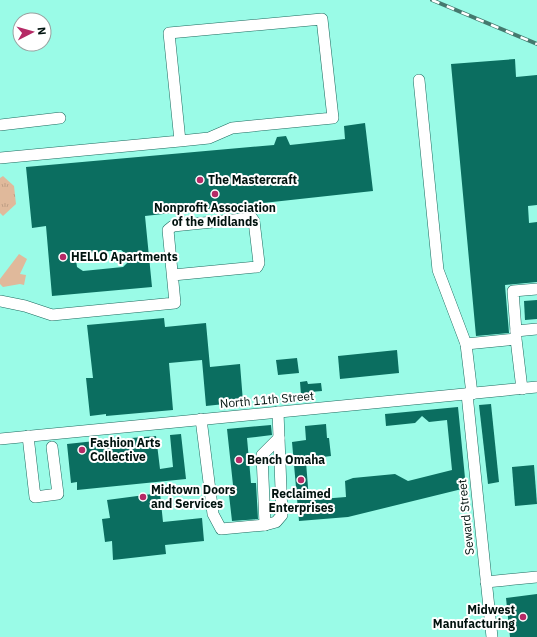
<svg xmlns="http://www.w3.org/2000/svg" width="537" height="637" viewBox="0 0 537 637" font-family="'IBM Plex Sans',sans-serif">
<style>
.grass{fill:url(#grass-tufts)}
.park{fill:#e0b99b}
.building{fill:#0b6e60;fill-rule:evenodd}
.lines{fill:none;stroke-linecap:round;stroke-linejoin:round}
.minor-casing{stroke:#1d6b5f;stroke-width:12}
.minor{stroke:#fff;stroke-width:11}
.rail-casing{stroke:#44796e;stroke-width:4}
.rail{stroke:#fff;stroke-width:2.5;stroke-dasharray:8;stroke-linecap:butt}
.poi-dot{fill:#b52a66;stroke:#fff;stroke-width:1.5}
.labels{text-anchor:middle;stroke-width:4;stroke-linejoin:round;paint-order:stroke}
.poi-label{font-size:12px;font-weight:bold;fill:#00120e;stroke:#fff;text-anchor:start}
.street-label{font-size:12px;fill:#00120e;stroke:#fff}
</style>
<defs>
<pattern id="grass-tufts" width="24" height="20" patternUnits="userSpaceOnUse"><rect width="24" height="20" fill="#e0b99b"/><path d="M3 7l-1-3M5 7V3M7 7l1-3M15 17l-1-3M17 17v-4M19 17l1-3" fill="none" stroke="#be9e84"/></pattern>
</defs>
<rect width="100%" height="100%" fill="#9afbe7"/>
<!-- grass -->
<path class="grass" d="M3,176L14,186L16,204L3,216L0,213V178Z"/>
<!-- park -->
<path class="park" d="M19,254L27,259L20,274L26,275L24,285L20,284L3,287L0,284V279Z"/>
<!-- building -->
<g class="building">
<path d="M515,59L516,77L537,75V205L528,206L529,223L537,222V282L505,285L509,333L476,336L451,64Z"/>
<path d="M365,123L373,191L145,216L152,287L52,296L46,226L32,228L26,167L274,145L277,137L286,136L290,145L345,139L344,126ZM121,250L127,255L128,262L123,267L83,271L77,267L76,260L81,254Z"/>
<path d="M537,300V319L525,320L524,301Z"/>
<path d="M164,318L165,327L206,323L210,367L240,364L243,402L206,406L202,360L169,363L173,410L106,416V414L90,416L86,378H93L87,325Z"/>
<path d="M397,350L399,373L340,379L338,356Z"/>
<path d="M297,358L299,373L278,375L276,360Z"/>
<path d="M307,381L308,384L321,383L322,391L310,392V394L301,395L300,382Z"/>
<path d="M491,404L499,482L488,484L479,405Z"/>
<path d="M458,407L466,488L348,517L299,521L292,442L306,440L305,426L326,424L327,438H329L331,456L323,457V459H313V461L306,462L309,500L346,497L345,481L353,478L395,474L408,481L452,470L447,420L429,422L422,416L415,423L386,426L385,414Z"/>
<path d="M271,425L272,435L247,438L251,483H256L258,519L232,521L228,486L233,485L227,429Z"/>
<path d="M181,434L186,479L77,490V482L71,483L67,444L95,441L96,449L132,445L131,438L156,436L160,469L173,467L170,435Z"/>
<path d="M534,465L537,504L515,506L512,467Z"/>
<path d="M160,493L163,522L202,518L204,541L165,545L166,554L113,560L112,541L105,542L102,519L110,518L107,500Z"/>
<path d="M537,594V637H510L506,598Z"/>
</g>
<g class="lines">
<!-- minor casing -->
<g class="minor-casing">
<g id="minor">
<path d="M419,80L438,270L466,344"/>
<path d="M0,125L60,118"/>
<path d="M0,158L180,141L209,138L232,128L333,118L322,19L169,33L180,141"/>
<path d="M0,301L25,306L52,315L175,303L168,230L173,226L252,218L254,221L259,263L257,267L173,275"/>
<path d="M516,331L513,291L537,289"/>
<path d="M516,337V331L537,329"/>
<path d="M467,394L492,637"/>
<path d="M472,394L466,344L516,339L522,389"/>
<path d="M201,419L213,514L221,529L265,525L276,522L282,515L278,412"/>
<path d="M28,436L35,497L58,494L52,447"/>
<path d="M0,439L537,387"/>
<path d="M265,525L262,455L279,438"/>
<path d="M486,582L537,577"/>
</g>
</g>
<!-- minor -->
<use href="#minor" class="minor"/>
<!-- rail casing -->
<g class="rail-casing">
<path id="rail" d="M432,0L537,44"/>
</g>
<!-- rail -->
<use href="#rail" class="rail"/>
</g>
<!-- markers -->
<g class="poi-dot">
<circle cx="200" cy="180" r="4"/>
<circle cx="215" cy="194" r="4"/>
<circle cx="63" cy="257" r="4"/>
<circle cx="82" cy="450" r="4"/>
<circle cx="239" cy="460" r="4"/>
<circle cx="301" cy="480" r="4"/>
<circle cx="143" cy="497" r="4"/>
<circle cx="523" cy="617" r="4"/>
</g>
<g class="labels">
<!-- poi labels -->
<g class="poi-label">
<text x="208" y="184">The Mastercraft</text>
<text x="215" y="212" text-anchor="middle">Nonprofit Association<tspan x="215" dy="14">of the Midlands</tspan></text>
<text x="71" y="261">HELLO Apartments</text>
<text x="90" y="447">Fashion Arts<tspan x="90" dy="14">Collective</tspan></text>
<text x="247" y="464">Bench Omaha</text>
<text x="151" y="494">Midtown Doors<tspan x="151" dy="14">and Services</tspan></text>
<text x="301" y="498" text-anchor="middle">Reclaimed<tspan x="301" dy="14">Enterprises</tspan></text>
<text x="515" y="614" text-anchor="end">Midwest<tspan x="515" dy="14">Manufacturing</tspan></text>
</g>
<!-- street labels -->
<g class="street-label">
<text transform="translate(267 400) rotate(-5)" y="4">North 11th Street</text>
<text transform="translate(466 517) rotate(-96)" y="4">Seward Street</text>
</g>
</g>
<!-- north arrow -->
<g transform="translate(32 32) rotate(84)"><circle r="19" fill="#ffffff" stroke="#99a09f"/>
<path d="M0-3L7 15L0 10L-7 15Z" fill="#b52a66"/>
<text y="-6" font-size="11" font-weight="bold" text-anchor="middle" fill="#00120e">N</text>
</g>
</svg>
